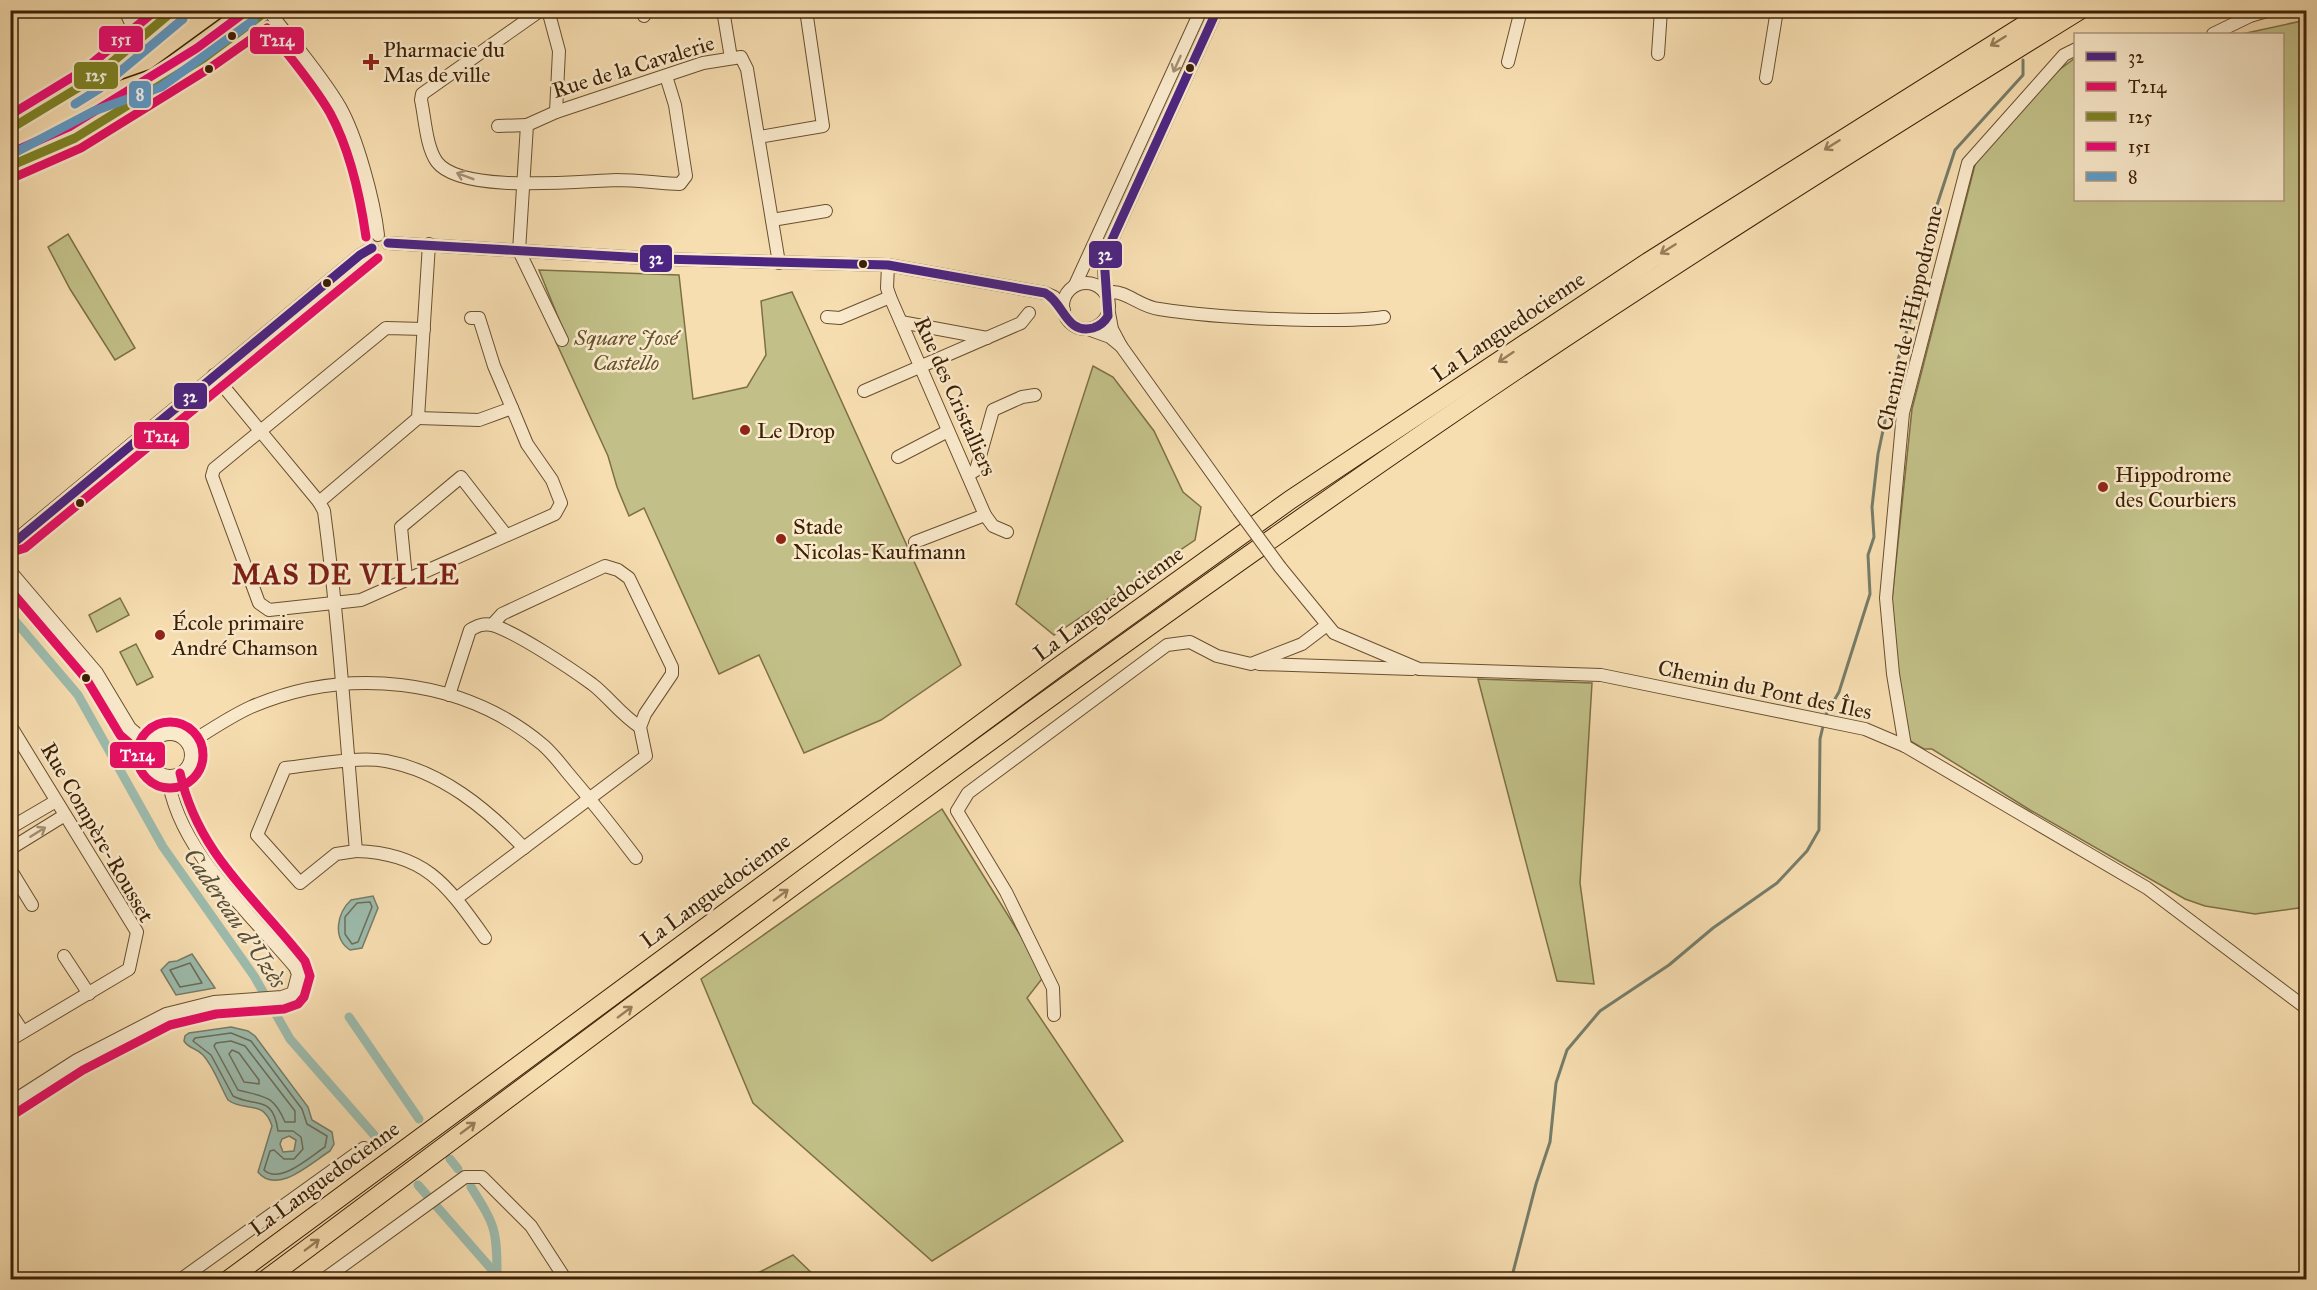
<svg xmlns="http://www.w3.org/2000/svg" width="2317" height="1290" viewBox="0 0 2317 1290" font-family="'IM FELL Great Primer',serif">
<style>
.green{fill:#c2c088;stroke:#7e7046;stroke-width:1.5}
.water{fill:#9dbcae;stroke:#767d6a;stroke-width:1.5;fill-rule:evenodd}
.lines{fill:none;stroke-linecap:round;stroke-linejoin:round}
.shore{stroke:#6c6e59;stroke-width:1.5}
.stream{stroke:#767d6a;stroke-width:3}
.canal{stroke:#9dbcae;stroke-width:9}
.minor-casing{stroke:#6a4f2f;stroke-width:14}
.major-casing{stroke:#3b1f04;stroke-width:19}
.highway-casing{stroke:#3b1f04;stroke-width:20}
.minor{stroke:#faeacc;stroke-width:12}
.major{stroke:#f7deb1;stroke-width:16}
.highway{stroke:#f7deb1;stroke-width:18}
.minor-bridge-casing{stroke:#6a4f2f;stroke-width:14;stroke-linecap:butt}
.minor-bridge{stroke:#faeacc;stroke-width:12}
.bus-1-casing{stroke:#faeacc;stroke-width:14}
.bus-2-casing{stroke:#faeacc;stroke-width:14}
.bus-3-casing{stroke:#faeacc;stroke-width:14}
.bus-4-casing{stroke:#faeacc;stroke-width:14}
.bus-5-casing{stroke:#faeacc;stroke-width:14}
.bus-1{stroke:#4c2582;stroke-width:9}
.bus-2{stroke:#e50f63;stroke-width:9}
.bus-3{stroke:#7e8525;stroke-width:9}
.bus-4{stroke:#ec0975;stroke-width:9}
.bus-5{stroke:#5d9dce;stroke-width:9}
.oneway{stroke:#997e5a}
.oneway2{stroke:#a48f72}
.bus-dot{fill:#3b1f04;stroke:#faeacc;stroke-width:2}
.poi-dot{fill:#8f2418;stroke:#faeacc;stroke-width:2}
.labels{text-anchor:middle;stroke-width:5;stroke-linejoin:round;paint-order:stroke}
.poi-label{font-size:22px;fill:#3b1f04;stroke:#faeacc;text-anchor:start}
.street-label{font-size:22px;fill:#3b1f04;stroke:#faeacc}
.park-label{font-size:22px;font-style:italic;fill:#644f2c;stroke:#faeacc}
.water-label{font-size:24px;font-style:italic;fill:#584e37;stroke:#faeacc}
.district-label{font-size:28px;font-weight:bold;letter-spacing:1.5px;fill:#7a1f14;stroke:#faeacc}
.line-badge{stroke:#faeacc;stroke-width:2}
.badge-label{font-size:16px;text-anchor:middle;font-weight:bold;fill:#fff}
</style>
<rect width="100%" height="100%" fill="#f7deb1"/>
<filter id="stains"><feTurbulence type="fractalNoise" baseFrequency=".00333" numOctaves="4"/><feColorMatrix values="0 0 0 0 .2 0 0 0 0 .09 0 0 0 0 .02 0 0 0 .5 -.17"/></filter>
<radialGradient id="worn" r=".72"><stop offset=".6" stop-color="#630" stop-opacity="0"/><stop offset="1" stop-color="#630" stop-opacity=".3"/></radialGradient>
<!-- green -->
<g class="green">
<path d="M2306,20V907L2255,914L2205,906L2185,899L2030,810L1932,749H1924L1907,739L1893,642L1892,600L1912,409L1976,161L2055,73L2075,58L2076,200H2282V34H2242Z"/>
<path d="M68,234L135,348L115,360L70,289L48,247Z"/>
<path d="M539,270L679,275L693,399L747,387L766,355L761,301L792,292L961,665L881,720L804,753L759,655L719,674L644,508L629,516L617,487L608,456L556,342L566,337Z"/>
<path d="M1093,366L1113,377L1154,431L1183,492L1201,507L1195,540L1054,635L1016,604Z"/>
<path d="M120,598L129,615L97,632L89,615Z"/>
<path d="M136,644L153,677L137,685L120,652Z"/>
<path d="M1478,679L1592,683L1580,883L1594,984L1557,981Z"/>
<path d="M942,809L1045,975L1027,998L1123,1141L932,1261L753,1103L701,979Z"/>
<path d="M793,1255L818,1279H746Z"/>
</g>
<!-- water -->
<g class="water">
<path d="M373,896L378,908L362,948L350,950C332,938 337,913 351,900Z"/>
<path d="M192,954L215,988L176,995L161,970L169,962L177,961Z"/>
<path d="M231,1027L248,1031L255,1036L308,1107L312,1120L332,1132L334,1144L330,1151C312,1162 277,1196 258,1172L272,1126C263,1098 245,1113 228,1100C220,1086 214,1067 203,1055C197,1048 189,1049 184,1041L185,1036L189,1033ZM289,1136L296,1140L294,1151L283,1152L280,1144L282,1139Z"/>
</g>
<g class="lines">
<!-- shore -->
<g class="shore">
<path d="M357,903L370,902L372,907L358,942L352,944L345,934V917Z"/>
<path d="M190,963L202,983L180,987L170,970Z"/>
<path d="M231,1033L251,1041L302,1109L307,1124L327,1136L325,1147C311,1156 280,1185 264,1170L270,1151L274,1150L284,1159H294L303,1149L301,1137L293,1131H278C273,1093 254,1108 233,1096L211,1055L193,1041L195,1038Z"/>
<path d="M231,1041L245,1046L295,1111V1122H285C273,1094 264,1097 238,1090L214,1046L216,1043Z"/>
<path d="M232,1050L239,1053L259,1080V1084L244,1082L229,1054Z"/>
</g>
<!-- stream -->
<g class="stream">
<path d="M1825,716L1839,692L1870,594L1868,555L1874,537L1872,507L1878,454L1898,360L1936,235V208L1955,150L2023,75V60"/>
<path d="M1511,1280L1536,1184L1550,1142L1556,1083L1567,1050L1600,1011L1669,965L1713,928L1777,883L1807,851L1819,830L1820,739L1824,722"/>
</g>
<!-- canal -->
<g class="canal">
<path d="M10,615L78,695L163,847L254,976L290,1039L382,1144"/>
<path d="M349,1017L419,1119"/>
<path d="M450,1159L458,1169"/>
<path d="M418,1185L501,1280"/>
<path d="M471,1187C495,1225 497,1229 497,1275"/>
</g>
<!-- minor casing -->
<g class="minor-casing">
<g id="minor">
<path d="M125,10L139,41L144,36"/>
<path d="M541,10L422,94L421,100C425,118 426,147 437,162C461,194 579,181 616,180C637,180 659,183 680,184L686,176L675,105L666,76"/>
<path d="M548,10L559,51L556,112"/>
<path d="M642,10L644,16"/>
<path d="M723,10L731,58"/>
<path d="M269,11C292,42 320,73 340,107C357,137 374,200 378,235"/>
<path d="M10,22L11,21"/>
<path d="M2213,34L2250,16L2270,10"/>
<path d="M1658,54L1661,10"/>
<path d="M1508,62L1521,10"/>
<path d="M1766,78L1777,10"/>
<path d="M498,126L527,125"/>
<path d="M759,137L823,126L806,10"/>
<path d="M10,166L75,138L204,58L269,10"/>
<path d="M772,220L826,211"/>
<path d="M388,243L662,259L888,265L1045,293L1054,297L1064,310"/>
<path d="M429,244L418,418L319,502L324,511C339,624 346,737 356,851L336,854L300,883L257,835L285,768C314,765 357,756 386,761C441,771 487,809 524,848"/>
<path d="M888,265L887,288L890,297L985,515L993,526L1007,532"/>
<circle cx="1086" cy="306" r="23"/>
<path d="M1075,285L1201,10"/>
<path d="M1105,293L1104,257L1217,10"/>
<path d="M1108,296L1113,292C1127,292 1141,307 1159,309C1209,317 1260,319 1310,320C1335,320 1359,321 1384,317"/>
<path d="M827,317L840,318L890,297"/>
<path d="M471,318H479L494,366L512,408"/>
<path d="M901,322L987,338"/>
<path d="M1088,329L1110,337L1121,346L1112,329L1109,313"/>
<path d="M562,340L519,251L527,125L556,112L703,63L741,57L747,69L779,263"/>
<path d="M1121,346L1239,511"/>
<path d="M214,375L319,502"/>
<path d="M864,391L1021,323L1029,313"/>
<path d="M418,418L479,420L512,408L527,444L552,480L561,503L555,514L361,600L269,610L259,603L212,476L214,469L386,328L424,329"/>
<path d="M898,457L948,431"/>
<path d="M968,475L976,470L993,410L1022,397L1035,395"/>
<path d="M915,542L985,515"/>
<path d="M10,547L17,539L360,255L372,248"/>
<path d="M1280,567L1334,633L1419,669L1601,675L1865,729L1905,746L2147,888L2306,1008"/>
<path d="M10,571L97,673L130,728L151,746"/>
<path d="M406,578L401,527L461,477L506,535"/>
<path d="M1259,664L1412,669"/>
<path d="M449,695L470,630C477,626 483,623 492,625C516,632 570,668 592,684C609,697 621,715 640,727"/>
<path d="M10,725L137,932L129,969L10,1040"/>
<circle cx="170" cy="755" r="21"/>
<path d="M188,744C209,731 229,717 251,707C346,666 462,677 543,745C552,753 560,763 567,772C591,800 614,829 636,858"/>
<path d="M1905,746L1893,674L1886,598L1903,413L1968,163L2064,55L2076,49"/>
<path d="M10,828L56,801"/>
<path d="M10,849L65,815"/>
<path d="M356,851C426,853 447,885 485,938"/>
<path d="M10,869L32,905"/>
<path d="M457,898L646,756L640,727L645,714L672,674V667L629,578L618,570L605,566L502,614L492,625"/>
<path d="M64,956L89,994"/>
<path d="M10,1012L23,1032"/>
<path d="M1054,1015L1053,988L1006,892L957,811L968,793L1167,645L1190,642L1217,656L1251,664L1302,644L1327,625"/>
<path d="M10,1103L77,1060L166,1014L214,1002L282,997L293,993L298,974L295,967C250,913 176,848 168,776"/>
<path d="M180,1280L364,1148"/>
<path d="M323,1280L465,1177H482L531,1226L566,1280"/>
</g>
</g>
<!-- major casing -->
<g class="major-casing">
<g id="major">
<path d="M22,122L91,80L181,10"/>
<path d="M10,141L89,100L155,77L247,10"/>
</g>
</g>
<!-- highway casing -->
<g class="highway-casing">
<g id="highway">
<path d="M228,1280L1058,667L1290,500L1648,262L2048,10"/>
<path d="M265,1280C652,992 1036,699 1434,426C1645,281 1862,145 2080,10"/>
</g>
</g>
<!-- minor -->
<use href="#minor" class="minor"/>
<!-- major -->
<use href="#major" class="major"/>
<!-- highway -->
<use href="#highway" class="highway"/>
<!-- minor-bridge casing -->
<g class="minor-bridge-casing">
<path id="minor-bridge" d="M1239,511L1280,567"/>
</g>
<!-- minor-bridge -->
<use href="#minor-bridge" class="minor-bridge"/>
<!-- bus-1 casing -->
<g class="bus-1-casing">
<g id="bus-1">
<path d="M388,243L662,259L888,265L1045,293C1064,303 1066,335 1093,328C1100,326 1104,323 1108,316L1104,257L1217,10"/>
<path d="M10,546L360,255L372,248"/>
</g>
</g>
<!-- bus-2 casing -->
<g class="bus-2-casing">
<g id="bus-2">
<path d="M15,177L81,148L210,68L267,28C288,55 312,82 330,113C350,150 360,195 366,237"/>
<path d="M12,552L25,548L378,258"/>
<path d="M10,590L87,680L120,735L143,755"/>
<circle cx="170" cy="755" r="33"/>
<path d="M16,1113L83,1070L170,1025L216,1014L284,1009L298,1004L304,997L310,976L305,961C257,899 198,855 180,773"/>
</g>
</g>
<!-- bus-3 casing -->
<g class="bus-3-casing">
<g id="bus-3">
<path d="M10,129L91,80L174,10"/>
<path d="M10,166L75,138L204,58L268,10"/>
</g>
</g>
<!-- bus-4 casing -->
<g class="bus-4-casing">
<g id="bus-4">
<path d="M10,115L84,70L156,10"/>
<path d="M10,153L69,127L197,48L248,10"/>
</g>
</g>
<!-- bus-5 casing -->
<g class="bus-5-casing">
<g id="bus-5">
<path d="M75,104L99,89L183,19"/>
<path d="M16,152L94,111L161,87L254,20"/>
</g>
</g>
<!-- bus-1 -->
<use href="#bus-1" class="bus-1"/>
<!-- bus-2 -->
<use href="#bus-2" class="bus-2"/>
<!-- bus-3 -->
<use href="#bus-3" class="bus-3"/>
<!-- bus-4 -->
<use href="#bus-4" class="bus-4"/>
<!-- bus-5 -->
<use href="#bus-5" class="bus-5"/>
</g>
<!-- one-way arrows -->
<defs><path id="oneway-shaft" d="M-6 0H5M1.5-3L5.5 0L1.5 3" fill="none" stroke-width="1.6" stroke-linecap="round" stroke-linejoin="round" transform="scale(1.5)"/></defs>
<g class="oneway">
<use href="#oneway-shaft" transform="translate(1998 41) rotate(148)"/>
<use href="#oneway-shaft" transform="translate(1832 145) rotate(148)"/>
<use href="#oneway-shaft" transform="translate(1668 249) rotate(148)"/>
<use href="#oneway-shaft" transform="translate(1506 357) rotate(146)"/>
<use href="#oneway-shaft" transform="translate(781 895) rotate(-37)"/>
<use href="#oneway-shaft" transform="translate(625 1012) rotate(-37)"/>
<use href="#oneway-shaft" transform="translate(468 1128) rotate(-37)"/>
<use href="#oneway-shaft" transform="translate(312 1245) rotate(-37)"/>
</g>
<g class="oneway2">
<use href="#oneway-shaft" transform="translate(1177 64) rotate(114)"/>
<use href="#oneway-shaft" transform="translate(465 176) rotate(-159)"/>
<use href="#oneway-shaft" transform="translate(38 832) rotate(-32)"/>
</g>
<!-- markers -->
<g class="bus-dot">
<circle cx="232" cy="36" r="5"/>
<circle cx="1190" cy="68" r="5"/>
<circle cx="209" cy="69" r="5"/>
<circle cx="863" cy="264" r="5"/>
<circle cx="327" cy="283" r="5"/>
<circle cx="80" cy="503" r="5"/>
<circle cx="86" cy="678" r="5"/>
</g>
<g class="poi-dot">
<path d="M368 53h6v6h6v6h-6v6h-6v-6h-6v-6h6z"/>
<circle cx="745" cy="430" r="6"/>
<circle cx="2103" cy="487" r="6"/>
<circle cx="781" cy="539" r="6"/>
<circle cx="160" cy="635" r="6"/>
</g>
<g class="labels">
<!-- poi labels -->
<g class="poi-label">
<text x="383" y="57">Pharmacie du<tspan x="383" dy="25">Mas de ville</tspan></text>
<text x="757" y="438">Le Drop</text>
<text x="2115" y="482">Hippodrome<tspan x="2115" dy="25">des Courbiers</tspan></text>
<text x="793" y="534">Stade<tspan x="793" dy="25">Nicolas-Kaufmann</tspan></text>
<text x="172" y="630">École primaire<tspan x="172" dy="25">André Chamson</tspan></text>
</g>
<!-- street labels -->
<g class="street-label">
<text transform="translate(633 66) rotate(-17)" y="8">Rue de la Cavalerie</text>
<text transform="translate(1909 318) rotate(-77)" y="8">Chemin de l'Hippodrome</text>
<text transform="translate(1508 326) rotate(-34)" y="8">La Languedocienne</text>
<text transform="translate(956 396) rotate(66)" y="8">Rue des Cristalliers</text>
<text transform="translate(1108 603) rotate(-36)" y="8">La Languedocienne</text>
<text transform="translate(1765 689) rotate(12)" y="8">Chemin du Pont des Îles</text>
<text transform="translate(98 832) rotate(60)" y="8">Rue Compère-Rousset</text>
<text transform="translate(715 890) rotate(-36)" y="8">La Languedocienne</text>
<text transform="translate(324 1178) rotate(-36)" y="8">La Languedocienne</text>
</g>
<!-- park labels -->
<g class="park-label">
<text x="626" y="345">Square José<tspan x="626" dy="25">Castello</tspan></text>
</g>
<!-- water labels -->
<g class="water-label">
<text transform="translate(235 918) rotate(56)" y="8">Cadereau d'Uzès</text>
</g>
<!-- district labels -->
<g class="district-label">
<text x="346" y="584">MAS DE VILLE</text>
</g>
</g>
<g class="line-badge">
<rect x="98" y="25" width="46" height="28" rx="6" fill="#ec0975"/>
<rect x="249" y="26" width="56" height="29" rx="6" fill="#e50f63"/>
<rect x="73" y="61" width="46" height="29" rx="6" fill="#7e8525"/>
<rect x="128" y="80" width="24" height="29" rx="6" fill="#5d9dce"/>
<rect x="1088" y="240" width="35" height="29" rx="6" fill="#4c2582"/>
<rect x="639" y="244" width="34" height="29" rx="6" fill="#4c2582"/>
<rect x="173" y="382" width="35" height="28" rx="6" fill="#4c2582"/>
<rect x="133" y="421" width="57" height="29" rx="6" fill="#e50f63"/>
<rect x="109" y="741" width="57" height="28" rx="6" fill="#e50f63"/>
</g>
<g class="badge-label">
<text x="121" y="45">151</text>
<text x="277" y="46">T214</text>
<text x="96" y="81">125</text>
<text x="140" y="100">8</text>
<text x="1105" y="260">32</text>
<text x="656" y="264">32</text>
<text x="190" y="402">32</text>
<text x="161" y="442">T214</text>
<text x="137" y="761">T214</text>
</g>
<!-- margin -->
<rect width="2317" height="1290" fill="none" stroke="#f7deb1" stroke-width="36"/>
<rect x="12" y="12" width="2293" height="1266" fill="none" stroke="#3b1f04" stroke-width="3"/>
<rect x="18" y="18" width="2281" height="1254" fill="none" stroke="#3b1f04" stroke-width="1.5"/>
<!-- legend -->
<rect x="2074" y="33" width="210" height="168" fill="#faeacc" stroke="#ae997c" stroke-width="1.5"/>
<rect x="2086" y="52" width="30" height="9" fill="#4c2582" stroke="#ae997c" stroke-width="1.5"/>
<text x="2128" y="63" font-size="18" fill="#3b1f04">32</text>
<rect x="2086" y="82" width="30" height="9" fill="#e50f63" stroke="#ae997c" stroke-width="1.5"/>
<text x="2128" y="93" font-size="18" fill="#3b1f04">T214</text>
<rect x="2086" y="112" width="30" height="9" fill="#7e8525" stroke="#ae997c" stroke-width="1.5"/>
<text x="2128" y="123" font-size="18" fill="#3b1f04">125</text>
<rect x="2086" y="142" width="30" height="9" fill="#ec0975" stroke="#ae997c" stroke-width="1.5"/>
<text x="2128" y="153" font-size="18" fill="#3b1f04">151</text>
<rect x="2086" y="172" width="30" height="9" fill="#5d9dce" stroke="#ae997c" stroke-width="1.5"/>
<text x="2128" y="183" font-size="18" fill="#3b1f04">8</text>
<rect width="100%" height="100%" filter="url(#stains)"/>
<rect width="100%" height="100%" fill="url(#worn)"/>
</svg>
